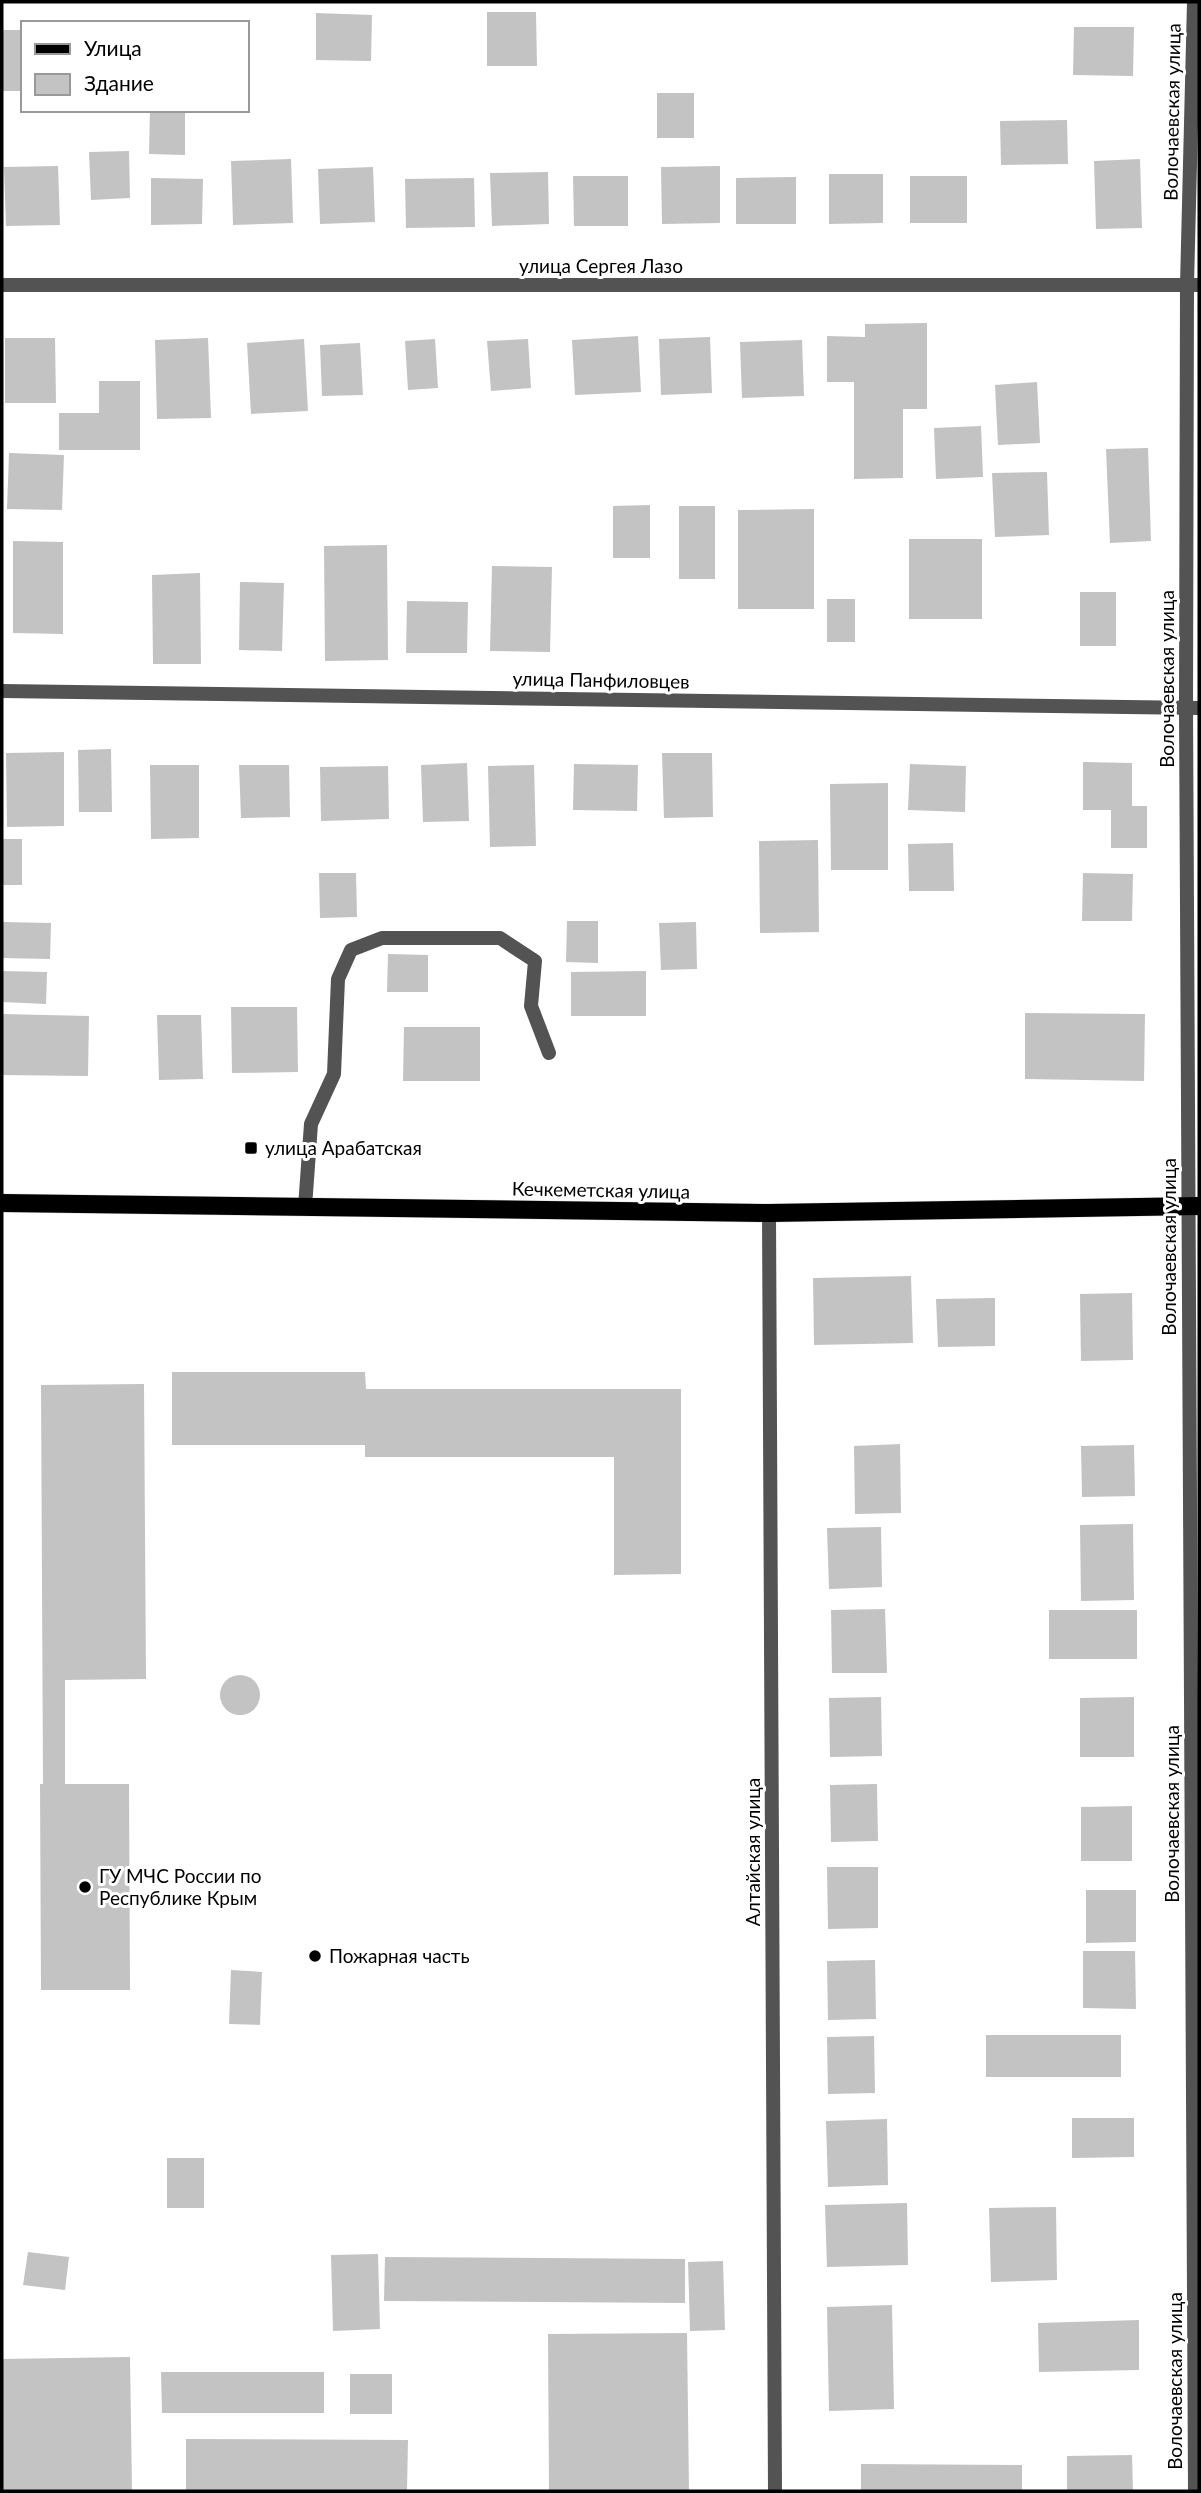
<svg xmlns="http://www.w3.org/2000/svg" width="1201" height="2493" viewBox="0 0 1201 2493" font-family="Lato,sans-serif">
<style>
.building{fill:#c3c3c3}
.lines{fill:none;stroke-linecap:round;stroke-linejoin:round}
.primary-casing{stroke:#dbdbdb;stroke-width:19}
.lane{stroke:#535353;stroke-width:14}
.street{stroke:#535353;stroke-width:14}
.primary{stroke:#000;stroke-width:18}
.poi-dot{fill:#000;stroke:#fff;stroke-width:2.5}
.labels{text-anchor:middle;stroke-width:6;stroke-linejoin:round;paint-order:stroke}
.street-label{font-size:19px;fill:#000;stroke:#fff}
.poi-label{font-size:19px;fill:#000;stroke:#fff;text-anchor:start}
</style>
<rect width="100%" height="100%" fill="#fff"/>
<!-- building -->
<g class="building">
<path d="M487,12H536L537,66H487Z"/>
<path d="M316,13L372,15L371,61L316,60Z"/>
<path d="M1074,27H1134L1133,76L1073,75Z"/>
<rect x="2" y="30" width="21" height="61"/>
<rect x="657" y="93" width="37" height="45"/>
<path d="M150,110H185V155L149,154Z"/>
<path d="M1067,120L1068,164L1001,165L1000,121Z"/>
<path d="M129,151L130,198L91,200L89,152Z"/>
<path d="M291,159L293,223L233,225L231,161Z"/>
<path d="M1140,159L1142,228L1096,229L1094,161Z"/>
<path d="M58,166L60,225L6,226L4,167Z"/>
<path d="M720,166V223L662,224L661,167Z"/>
<path d="M373,167L375,222L320,224L318,169Z"/>
<path d="M548,172L549,224L492,226L490,173Z"/>
<path d="M829,174H883V223L829,224Z"/>
<path d="M573,176H628V226H574Z"/>
<rect x="910" y="176" width="57" height="47"/>
<path d="M796,177V224H736V178Z"/>
<path d="M151,178L203,179L202,224L151,225Z"/>
<path d="M474,178L475,227L406,228L405,179Z"/>
<path d="M927,323V409H903V478L854,479V382H827V336L865,337V324Z"/>
<path d="M638,336L641,392L575,395L572,340Z"/>
<path d="M710,337L712,393L661,395L659,339Z"/>
<path d="M5,338H55L56,403H5Z"/>
<path d="M208,338L211,418L157,419L155,340Z"/>
<path d="M304,339L308,411L251,414L247,343Z"/>
<path d="M435,339L438,388L408,390L405,341Z"/>
<path d="M528,339L531,388L491,391L487,341Z"/>
<path d="M802,340L804,396L742,398L740,342Z"/>
<path d="M360,343L363,395L322,396L320,345Z"/>
<path d="M99,381H140V450H59V413H99Z"/>
<path d="M1037,382L1040,443L998,445L995,385Z"/>
<path d="M981,426L983,477L936,479L934,428Z"/>
<path d="M1148,448L1151,541L1110,543L1106,449Z"/>
<path d="M9,453L64,455L62,510L7,509Z"/>
<path d="M1047,472L1049,535L995,537L992,473Z"/>
<path d="M650,505V558H613V506Z"/>
<rect x="679" y="506" width="36" height="73"/>
<path d="M814,509V609H738V510Z"/>
<rect x="909" y="539" width="73" height="80"/>
<path d="M13,541L63,542V634L13,633Z"/>
<path d="M387,545L388,660L325,661L324,546Z"/>
<path d="M492,566L552,567L550,652L490,651Z"/>
<path d="M200,573L201,664H153L152,575Z"/>
<path d="M240,582L284,583L282,651L239,650Z"/>
<rect x="1080" y="592" width="36" height="54"/>
<rect x="827" y="599" width="28" height="43"/>
<path d="M407,601L468,602L467,653H406Z"/>
<path d="M111,749L112,812H79L78,750Z"/>
<path d="M64,752V826L7,827L6,753Z"/>
<path d="M662,753H712L713,817L664,818Z"/>
<path d="M1083,762L1132,763V806H1147V848H1111V810H1083Z"/>
<path d="M467,763L469,821L423,822L421,765Z"/>
<path d="M574,764L638,765L637,811L573,810Z"/>
<path d="M910,764L966,766L965,812L908,810Z"/>
<path d="M150,765H199V838L151,839Z"/>
<path d="M239,765H289L290,817L241,818Z"/>
<path d="M534,765L536,846L490,847L488,766Z"/>
<path d="M388,766L389,819L321,821L320,767Z"/>
<path d="M888,783V870H831L830,784Z"/>
<rect x="2" y="839" width="20" height="46"/>
<path d="M818,840L819,932L760,933L759,841Z"/>
<path d="M953,843L954,891H909L908,844Z"/>
<path d="M319,873H356L357,917L320,918Z"/>
<path d="M1083,873L1133,874L1132,921H1082Z"/>
<path d="M567,921H598V963L566,962Z"/>
<path d="M2,922L51,923L50,959L2,958Z"/>
<path d="M696,922L697,969L661,970L659,923Z"/>
<path d="M388,954L428,955V992H387Z"/>
<path d="M2,971L47,972L46,1004L2,1002Z"/>
<path d="M646,971V1016H571V972Z"/>
<path d="M231,1007H297L298,1072L232,1073Z"/>
<path d="M1025,1013L1145,1014L1144,1081L1025,1079Z"/>
<path d="M2,1014L89,1016L88,1076L2,1075Z"/>
<path d="M157,1015H201L203,1079L159,1080Z"/>
<path d="M404,1027H480V1081H403Z"/>
<path d="M911,1276L913,1343L814,1345L813,1278Z"/>
<path d="M1132,1293L1133,1360L1081,1361L1080,1294Z"/>
<path d="M995,1298V1346L938,1347L936,1299Z"/>
<path d="M172,1372H365L366,1389H681V1574L614,1575V1457H365V1445H172Z"/>
<path d="M144,1384L146,1679L65,1680V1784H129L130,1990H41L40,1784H43L41,1385Z"/>
<path d="M900,1444L901,1513L855,1514L854,1446Z"/>
<path d="M1134,1445L1135,1496L1082,1497L1081,1446Z"/>
<path d="M1133,1524L1134,1600L1081,1601L1080,1525Z"/>
<path d="M881,1527L882,1587L829,1589L827,1528Z"/>
<path d="M885,1609L887,1673H832L831,1610Z"/>
<rect x="1049" y="1610" width="88" height="49"/>
<circle cx="240" cy="1695" r="20"/>
<path d="M881,1697L882,1756L830,1757L829,1698Z"/>
<path d="M1134,1697V1757H1080V1698Z"/>
<path d="M877,1784L878,1841L831,1842L830,1785Z"/>
<path d="M1132,1806V1861H1081V1807Z"/>
<path d="M827,1867H878V1928L828,1929Z"/>
<path d="M1086,1890H1136V1942L1086,1943Z"/>
<path d="M1083,1951H1135L1136,2009L1083,2008Z"/>
<path d="M875,1960L876,2019L828,2020L827,1961Z"/>
<path d="M231,1970L262,1972L260,2025L229,2024Z"/>
<rect x="986" y="2035" width="135" height="42"/>
<path d="M874,2036L875,2093L828,2094L827,2037Z"/>
<path d="M1072,2118H1134V2157L1072,2158Z"/>
<path d="M887,2119L888,2185L828,2187L826,2121Z"/>
<rect x="167" y="2158" width="37" height="50"/>
<path d="M907,2203L908,2265L827,2267L825,2205Z"/>
<path d="M1056,2207L1057,2280L991,2282L989,2208Z"/>
<path d="M28,2252L69,2257L65,2290L23,2285Z"/>
<path d="M378,2254L380,2329L333,2331L331,2255Z"/>
<path d="M385,2257L685,2259V2303L384,2301Z"/>
<path d="M723,2261L725,2330L690,2331L688,2262Z"/>
<path d="M892,2305L894,2409L829,2411L827,2307Z"/>
<path d="M1139,2320V2370L1039,2372L1038,2323Z"/>
<path d="M687,2333L689,2491H549L548,2334Z"/>
<path d="M130,2357L132,2491H2V2359Z"/>
<path d="M161,2372H324V2413H162Z"/>
<rect x="350" y="2374" width="42" height="40"/>
<path d="M186,2439L408,2440L407,2491H186Z"/>
<path d="M1132,2455L1133,2491H1067V2456Z"/>
<path d="M861,2464L1022,2465V2491H861Z"/>
</g>
<g class="lines">
<!-- primary casing -->
<g class="primary-casing">
<path id="primary" d="M2,1203L769,1213L1199,1206"/>
</g>
<!-- lane -->
<path class="lane" d="M305,1207L311,1124L334,1074L338,979L351,950L382,938H500L535,961L531,1006L549,1053"/>
<!-- street -->
<g class="street">
<path d="M1194,2L1187,285L1186,708L1195,2491"/>
<path d="M2,285H1199"/>
<path d="M2,691L1199,708"/>
<path d="M769,1213L775,2491"/>
</g>
<!-- primary -->
<use href="#primary" class="primary"/>
</g>
<!-- markers -->
<g class="poi-dot">
<rect x="244" y="1141" width="14" height="14" rx="3.5"/>
<circle cx="85" cy="1887" r="7"/>
<circle cx="315" cy="1956" r="7"/>
</g>
<g class="labels">
<!-- street labels -->
<g class="street-label">
<text transform="translate(1172 112) rotate(-89)" y="7">Волочаевская улица</text>
<text x="601" y="273">улица Сергея Лазо</text>
<text transform="translate(1167 679) rotate(-90)" y="7">Волочаевская улица</text>
<text transform="translate(601 680) rotate(1)" y="7">улица Панфиловцев</text>
<text transform="translate(601 1190) rotate(1)" y="7">Кечкеметская улица</text>
<text transform="translate(1169 1247) rotate(-90)" y="7">Волочаевская улица</text>
<text transform="translate(1172 1814) rotate(-90)" y="7">Волочаевская улица</text>
<text transform="translate(753 1852) rotate(-90)" y="7">Алтайская улица</text>
<text transform="translate(1175 2381) rotate(-90)" y="7">Волочаевская улица</text>
</g>
<!-- poi labels -->
<g class="poi-label">
<text x="265" y="1155">улица Арабатская</text>
<text x="99" y="1883">ГУ МЧС России по<tspan x="99" dy="22">Республике Крым</tspan></text>
<text x="329" y="1963">Пожарная часть</text>
</g>
</g>
<!-- border -->
<rect width="1201" height="2493" fill="none" stroke="#000000" stroke-width="7"/>
<!-- legend -->
<rect x="21" y="21" width="228" height="91" fill="#ffffff" stroke="#999999" stroke-width="2"/>
<rect x="35" y="44" width="35" height="10" fill="#000000" stroke="#999999" stroke-width="2"/>
<text x="84" y="56" font-size="21" fill="#000000">Улица</text>
<rect x="35" y="74" width="35" height="21" fill="#c3c3c3" stroke="#999999" stroke-width="2"/>
<text x="84" y="91" font-size="21" fill="#000000">Здание</text>
</svg>
